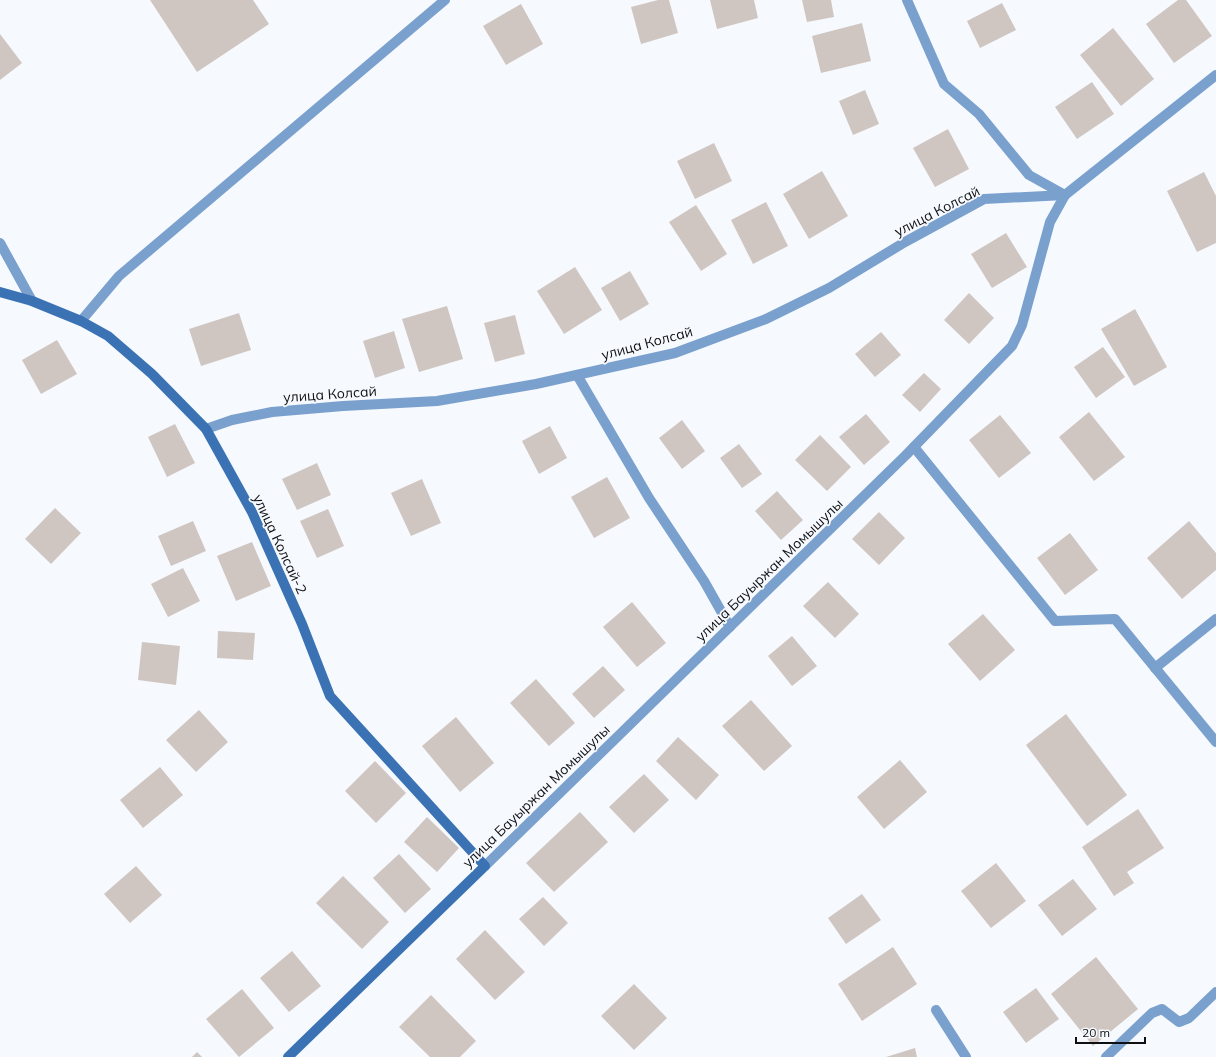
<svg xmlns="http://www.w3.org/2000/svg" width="1216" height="1057" viewBox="0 0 1216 1057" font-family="Mulish,sans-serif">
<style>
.building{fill:#d0c6c1}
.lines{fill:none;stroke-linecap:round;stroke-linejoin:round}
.lane{stroke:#7aa0cd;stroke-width:10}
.street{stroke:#7aa0cd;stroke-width:10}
.secondary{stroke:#3a72b4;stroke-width:10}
.labels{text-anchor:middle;stroke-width:3.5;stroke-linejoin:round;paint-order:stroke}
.street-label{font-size:14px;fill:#0e1012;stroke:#f6f9fe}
</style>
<rect width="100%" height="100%" fill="#f6f9fe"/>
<!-- building -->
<g class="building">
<path d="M150,0H253L269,24L197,72Z"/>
<path d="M658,0H669L678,33L641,44L631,7Z"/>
<path d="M710,0H754L758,18L717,29Z"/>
<path d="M802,0H831L834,17L807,22Z"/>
<path d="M1178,0H1186L1212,36L1174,63L1146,24Z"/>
<path d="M1002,3L1016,30L980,48L967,21Z"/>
<path d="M521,4L543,44L506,65L483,26Z"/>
<path d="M862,23L871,61L821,73L812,36Z"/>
<path d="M1113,28L1154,79L1121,106L1080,55Z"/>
<path d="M0,34L22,63L0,80Z"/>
<path d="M1092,82L1114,114L1077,139L1055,107Z"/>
<path d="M865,90L879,124L853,135L839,101Z"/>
<path d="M948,129L969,169L935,187L913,148Z"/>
<path d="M714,143L732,181L695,199L677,161Z"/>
<path d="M822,171L848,216L809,239L783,194Z"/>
<path d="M1204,172L1216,196V243L1197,252L1167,191Z"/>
<path d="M766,202L788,246L753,264L731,220Z"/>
<path d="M696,205L727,254L701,271L669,222Z"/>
<path d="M1006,233L1027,267L992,288L971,254Z"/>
<path d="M575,267L602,310L564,334L537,291Z"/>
<path d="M630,271L649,304L620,321L601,288Z"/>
<path d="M969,293L994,318L969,344L944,320Z"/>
<path d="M447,306L463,359L419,372L402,319Z"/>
<path d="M1135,309L1167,367L1134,386L1101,329Z"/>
<path d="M239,313L251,350L201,366L189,329Z"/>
<path d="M515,315L525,354L495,362L484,323Z"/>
<path d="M394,331L405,368L375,378L363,341Z"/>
<path d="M881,332L901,355L875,377L855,354Z"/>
<path d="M57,340L77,374L41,394L22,360Z"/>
<path d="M1103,347L1125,377L1096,398L1074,367Z"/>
<path d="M924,373L941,389L920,412L902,395Z"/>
<path d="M1089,412L1125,457L1094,481L1059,437Z"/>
<path d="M866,414L890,442L864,465L839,437Z"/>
<path d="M1000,415L1031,453L999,478L969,440Z"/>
<path d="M682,420L705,451L682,469L659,438Z"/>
<path d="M175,424L195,463L167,477L148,437Z"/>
<path d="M550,426L567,458L539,474L522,441Z"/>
<path d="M820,435L851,467L827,491L795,460Z"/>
<path d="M739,444L762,474L742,488L720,458Z"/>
<path d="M317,463L331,495L297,510L282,479Z"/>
<path d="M607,477L630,518L594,538L571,497Z"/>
<path d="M422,479L441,523L411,536L391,493Z"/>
<path d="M777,491L803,520L781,540L755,511Z"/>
<path d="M55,508L81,533L51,564L25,539Z"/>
<path d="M328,509L344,546L317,558L300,521Z"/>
<path d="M879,512L905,538L879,565L852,539Z"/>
<path d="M193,521L206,551L171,566L158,536Z"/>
<path d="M1189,521L1216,553V570L1182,599L1147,558Z"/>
<path d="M1070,533L1098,570L1065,595L1037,558Z"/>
<path d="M252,542L271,586L236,601L217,556Z"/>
<path d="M183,568L200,601L168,617L151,584Z"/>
<path d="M828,582L859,614L835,638L803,606Z"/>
<path d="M632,602L666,643L637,667L603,627Z"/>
<path d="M983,614L1015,650L980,681L948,644Z"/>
<path d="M218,631L255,633L253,660L217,658Z"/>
<path d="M792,636L817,666L792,686L768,656Z"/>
<path d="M142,642L180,646L176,685L138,680Z"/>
<path d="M603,666L625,690L594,718L572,694Z"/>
<path d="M536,679L575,723L549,746L510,703Z"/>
<path d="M751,700L792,746L764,771L722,726Z"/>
<path d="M199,710L228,742L196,772L166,740Z"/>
<path d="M1066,714L1127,795L1087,826L1026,745Z"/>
<path d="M456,717L494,763L460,792L422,746Z"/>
<path d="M678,737L719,775L696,800L656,761Z"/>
<path d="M900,760L927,792L884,829L857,797Z"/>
<path d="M375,761L406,793L376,823L345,791Z"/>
<path d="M160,767L183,795L143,828L120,800Z"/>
<path d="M644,774L669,800L634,833L609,807Z"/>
<path d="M1138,809L1164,848L1127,872L1134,883L1114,896L1082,847Z"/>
<path d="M580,812L608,842L554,892L526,863Z"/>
<path d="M427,817L459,848L437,872L404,842Z"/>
<path d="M399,854L431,889L405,913L373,878Z"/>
<path d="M996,863L1026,901L991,928L961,891Z"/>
<path d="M136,866L162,895L130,923L104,894Z"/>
<path d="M343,876L389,922L362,949L316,903Z"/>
<path d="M1073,879L1097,909L1062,936L1038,905Z"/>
<path d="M862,894L881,920L846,944L828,918Z"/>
<path d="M543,897L568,923L544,946L519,919Z"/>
<path d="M485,930L525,972L495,1000L456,959Z"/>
<path d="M893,947L917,984L862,1021L838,984Z"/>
<path d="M292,951L321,986L289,1012L260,978Z"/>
<path d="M1096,957L1138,1009L1093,1046L1051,994Z"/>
<path d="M634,984L667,1018L634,1050L601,1016Z"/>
<path d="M1036,988L1059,1019L1026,1043L1003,1012Z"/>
<path d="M242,989L274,1028L239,1057L206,1019Z"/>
<path d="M431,995L476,1041L460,1057H430L399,1027Z"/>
<path d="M915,1048L917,1057H886Z"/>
<path d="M197,1052L202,1057H192Z"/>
</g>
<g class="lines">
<!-- lane -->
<path class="lane" d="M907,0L944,84L979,114L1029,175L1065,195"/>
<!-- street -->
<g class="street">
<path d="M0,243L32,301"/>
<path d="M81,321L119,276L445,0"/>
<path d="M577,375L649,498L704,581L730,627"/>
<path d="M206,429L232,420L272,412L343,406L437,401L536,384L675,353L766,319L829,288L905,242L984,199L1065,195"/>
<path d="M914,447L1055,621L1115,619L1216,742"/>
<path d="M1155,668L1216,619"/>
<path d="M485,866L906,455L1012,346L1022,325L1050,222L1065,195L1216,75"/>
<path d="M936,1010L966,1057"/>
<path d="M1106,1057L1152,1013L1162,1009L1179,1022L1189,1018L1216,992"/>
</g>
<!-- secondary -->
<path class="secondary" d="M0,292L32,301L81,321L108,336L152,374L206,429L252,512L302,624L330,696L485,866L288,1057"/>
</g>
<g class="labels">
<!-- street labels -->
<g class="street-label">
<text transform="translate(937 211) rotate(-27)" y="5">улица Колсай</text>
<text transform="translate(647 343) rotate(-15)" y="5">улица Колсай</text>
<text transform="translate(330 394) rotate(-4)" y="5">улица Колсай</text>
<text transform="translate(280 544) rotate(65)" y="5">улица Колсай-2</text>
<text transform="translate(769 570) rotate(-44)" y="5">улица Бауыржан Момышулы</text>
<text transform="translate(536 796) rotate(-44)" y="5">улица Бауыржан Момышулы</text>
</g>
</g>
<!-- scale -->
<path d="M1076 1037v6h69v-6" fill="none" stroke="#0e1012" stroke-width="2"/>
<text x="1082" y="1037" font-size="12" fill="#0e1012" stroke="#f6f9fe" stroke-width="3" paint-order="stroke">20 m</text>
</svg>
